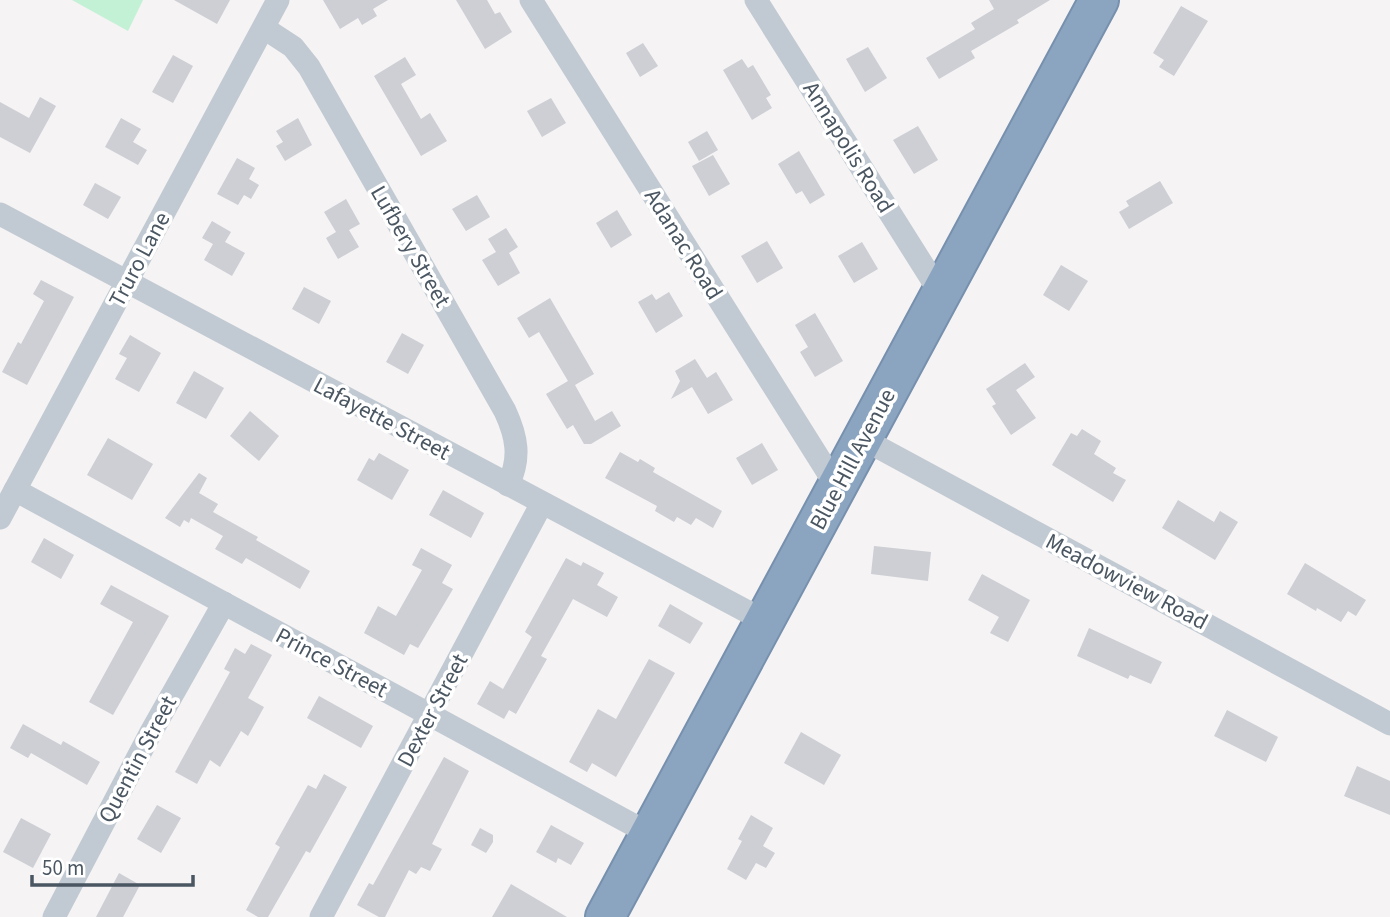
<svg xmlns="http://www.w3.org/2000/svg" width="1390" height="917" viewBox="0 0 1390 917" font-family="'Source Sans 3',sans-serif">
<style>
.green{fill:#c3f1d5}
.building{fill:#cdcfd5}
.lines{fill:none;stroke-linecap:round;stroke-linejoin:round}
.highway-casing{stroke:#7690ad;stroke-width:42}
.street{stroke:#c1cad2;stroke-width:23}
.highway{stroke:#8ba5c1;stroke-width:38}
.labels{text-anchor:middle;stroke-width:7;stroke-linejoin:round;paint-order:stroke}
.street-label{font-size:23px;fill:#4a5661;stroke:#fff}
</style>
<rect width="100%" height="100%" fill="#f5f3f3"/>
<!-- green -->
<path class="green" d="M72,0H143L128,31Z"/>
<!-- building -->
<g class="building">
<path d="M174,0H230L217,24Z"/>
<path d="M323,0H388L373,9L377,16L362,25L358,18L340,29Z"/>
<path d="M456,0H487L495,14L500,12L512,32L485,49Z"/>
<path d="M989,0H1050L1017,20L1019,23L971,51L975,58L939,79L926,58L975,29L971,23L994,9Z"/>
<path d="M1181,6L1208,21L1174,76L1159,67L1164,60L1153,53Z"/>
<path d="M643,43L658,66L640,77L626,53Z"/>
<path d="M868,47L887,78L865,92L846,59Z"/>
<path d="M173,55L193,66L173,103L152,92Z"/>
<path d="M405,57L416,75L401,84L421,119L430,113L447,141L421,156L374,76Z"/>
<path d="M742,59L748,68L753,65L771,95L766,98L772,108L752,120L723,70Z"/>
<path d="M40,97L56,106L30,153L0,137V102L29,118Z"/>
<path d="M551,98L566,123L542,137L527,111Z"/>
<path d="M121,118L141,129L133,142L147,150L138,165L105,147Z"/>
<path d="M298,118L312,145L285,161L276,146L283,142L276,131Z"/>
<path d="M918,126L938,160L914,174L893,140Z"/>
<path d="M707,131L718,150L699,161L688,142Z"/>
<path d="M799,151L825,195L810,204L802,191L796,194L778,164Z"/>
<path d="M713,155L730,184L709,196L692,166Z"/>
<path d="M237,158L255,168L249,179L259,185L251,199L244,195L238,205L217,194Z"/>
<path d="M1160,181L1173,203L1129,229L1119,212L1129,206L1126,201Z"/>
<path d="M95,183L121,197L108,219L83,205Z"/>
<path d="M477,195L490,217L466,231L452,209Z"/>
<path d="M346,199L360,224L349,230L359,247L338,259L326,238L336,232L324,212Z"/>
<path d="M617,210L632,235L611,248L596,223Z"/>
<path d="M212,221L231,232L225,242L245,253L232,276L204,260L213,244L202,238Z"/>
<path d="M506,228L518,247L509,253L520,273L498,286L482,260L496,252L488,239Z"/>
<path d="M767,241L783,268L757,283L741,256Z"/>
<path d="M862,242L878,269L854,283L838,256Z"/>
<path d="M1061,265L1088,281L1069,311L1043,295Z"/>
<path d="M41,280L74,297L27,385L2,372L18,342L21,344L44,301L33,294Z"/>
<path d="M304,287L331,301L319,324L292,309Z"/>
<path d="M669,292L683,316L656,333L638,302L652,294L656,300Z"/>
<path d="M550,298L594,374L575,385L595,421L612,411L621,426L591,444H584L573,425L567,429L546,394L568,381L539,332L529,338L517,318Z"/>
<path d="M815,313L843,361L815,377L800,352L808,347L795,325Z"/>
<path d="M402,333L424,345L408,374L386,362Z"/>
<path d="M130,335L161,353L139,392L115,379L127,358L119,354Z"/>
<path d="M695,359L707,378L716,372L733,400L708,414L692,387L671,399L680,381L675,371Z"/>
<path d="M1025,363L1035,377L1016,390L1036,418L1011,435L992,406L996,404L986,389Z"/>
<path d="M194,371L224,388L206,419L176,403Z"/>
<path d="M250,411L279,436L259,461L230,436Z"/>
<path d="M1082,429L1101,441L1094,454L1116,468L1113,473L1126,480L1113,502L1052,465L1071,433L1077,436Z"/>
<path d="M108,438L153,464L132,500L87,475Z"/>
<path d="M762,443L778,470L752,485L736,458Z"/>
<path d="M620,452L638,462L640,459L655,468L653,472L722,511L713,528L696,518L691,525L677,517L674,522L655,511L657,506L605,478Z"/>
<path d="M379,453L409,470L392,500L357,480L369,458L374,461Z"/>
<path d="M199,473L207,478L199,493L218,504L213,512L258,537L256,540L310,571L300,589L246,558L242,564L215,549L223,536L191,518L189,523L184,520L180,527L165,518Z"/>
<path d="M443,490L484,513L471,538L429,515Z"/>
<path d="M1178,500L1214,522L1220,511L1238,522L1215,560L1162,528Z"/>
<path d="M44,538L74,555L61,579L31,562Z"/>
<path d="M874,546L931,552L928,581L871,574Z"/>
<path d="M421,548L452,565L442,583L453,589L418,648L410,644L404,655L364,633L378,606L396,616L422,570L412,565Z"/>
<path d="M566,558L581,566L583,562L604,573L597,585L618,597L607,617L573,599L541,656L547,659L516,714L509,710L504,719L477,704L490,681L503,689L532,637L525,632Z"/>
<path d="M1305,563L1366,600L1356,616L1348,611L1341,622L1317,608L1316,611L1287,594Z"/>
<path d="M982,574L1030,600L1008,642L990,633L999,617L968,600Z"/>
<path d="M111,585L169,616L113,715L89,702L133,622L100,604Z"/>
<path d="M670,604L703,623L690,644L658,626Z"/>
<path d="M1089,628L1162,662L1151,684L1130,675L1128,679L1077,656Z"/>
<path d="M251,644L272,655L248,698L264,707L248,736L241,731L220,767L210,760L197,784L175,772L230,672L224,669L235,648L245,654Z"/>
<path d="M649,659L675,673L616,777L592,763L587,772L569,762L598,709L616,719Z"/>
<path d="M319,696L373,726L361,748L307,718Z"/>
<path d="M1227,710L1278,737L1266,762L1214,736Z"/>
<path d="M23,724L61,745L63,741L100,762L87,785L31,753L28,758L10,748Z"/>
<path d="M801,732L841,755L824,785L784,763Z"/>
<path d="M444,757L469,771L432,844L442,849L430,871L421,867L416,874L409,870L385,917H379L357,905L369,883L373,885Z"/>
<path d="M1357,766L1390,781V815L1344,796Z"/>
<path d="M324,774L347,787L310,853L306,851L268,917H258L246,910L280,847L275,844L308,785L316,789Z"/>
<path d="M157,805L181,818L161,853L137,839Z"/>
<path d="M751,815L773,828L763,846L775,853L766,868L756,863L746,880L727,869L742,841L738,839Z"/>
<path d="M21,818L51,834L33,868L3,852Z"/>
<path d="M551,825L584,843L571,865L558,858L556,863L536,852Z"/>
<path d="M480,828L493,835V842L486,853L471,845Z"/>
<path d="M119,873L140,885L123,917H96Z"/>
<path d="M511,884L567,917H492Z"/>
</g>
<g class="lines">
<!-- highway casing -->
<g class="highway-casing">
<path id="highway" d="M605,917L1099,0"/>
</g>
<!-- street -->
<g class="street">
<path d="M531,0L837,487"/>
<path d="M756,0L941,294"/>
<path d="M264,28L293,47L309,67L505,411C517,437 521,458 508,485"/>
<path d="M0,214L765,621"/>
<path d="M863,439L1390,724"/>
<path d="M15,490L650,834"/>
<path d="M0,518L278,0"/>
<path d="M54,917L150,734L224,603"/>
<path d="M321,917L542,503"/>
</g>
<!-- highway -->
<use href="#highway" class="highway"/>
</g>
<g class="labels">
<!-- street labels -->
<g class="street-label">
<text transform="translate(849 147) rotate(58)" y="8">Annapolis Road</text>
<text transform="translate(684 244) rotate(58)" y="8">Adanac Road</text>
<text transform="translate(411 246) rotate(60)" y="8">Lufbery Street</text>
<text transform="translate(139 259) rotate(-62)" y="8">Truro Lane</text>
<text transform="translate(382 418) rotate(28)" y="8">Lafayette Street</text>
<text transform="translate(852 459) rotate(-62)" y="8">Blue Hill Avenue</text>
<text transform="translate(1127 581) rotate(28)" y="8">Meadowview Road</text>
<text transform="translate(332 662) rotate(28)" y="8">Prince Street</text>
<text transform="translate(432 710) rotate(-62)" y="8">Dexter Street</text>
<text transform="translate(137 759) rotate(-62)" y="8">Quentin Street</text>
</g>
</g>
<!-- scale -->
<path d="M32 875v10h161v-10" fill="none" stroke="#4a5661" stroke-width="3.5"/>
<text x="42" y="875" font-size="21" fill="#4a5661" stroke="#ffffff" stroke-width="5" paint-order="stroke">50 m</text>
</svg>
